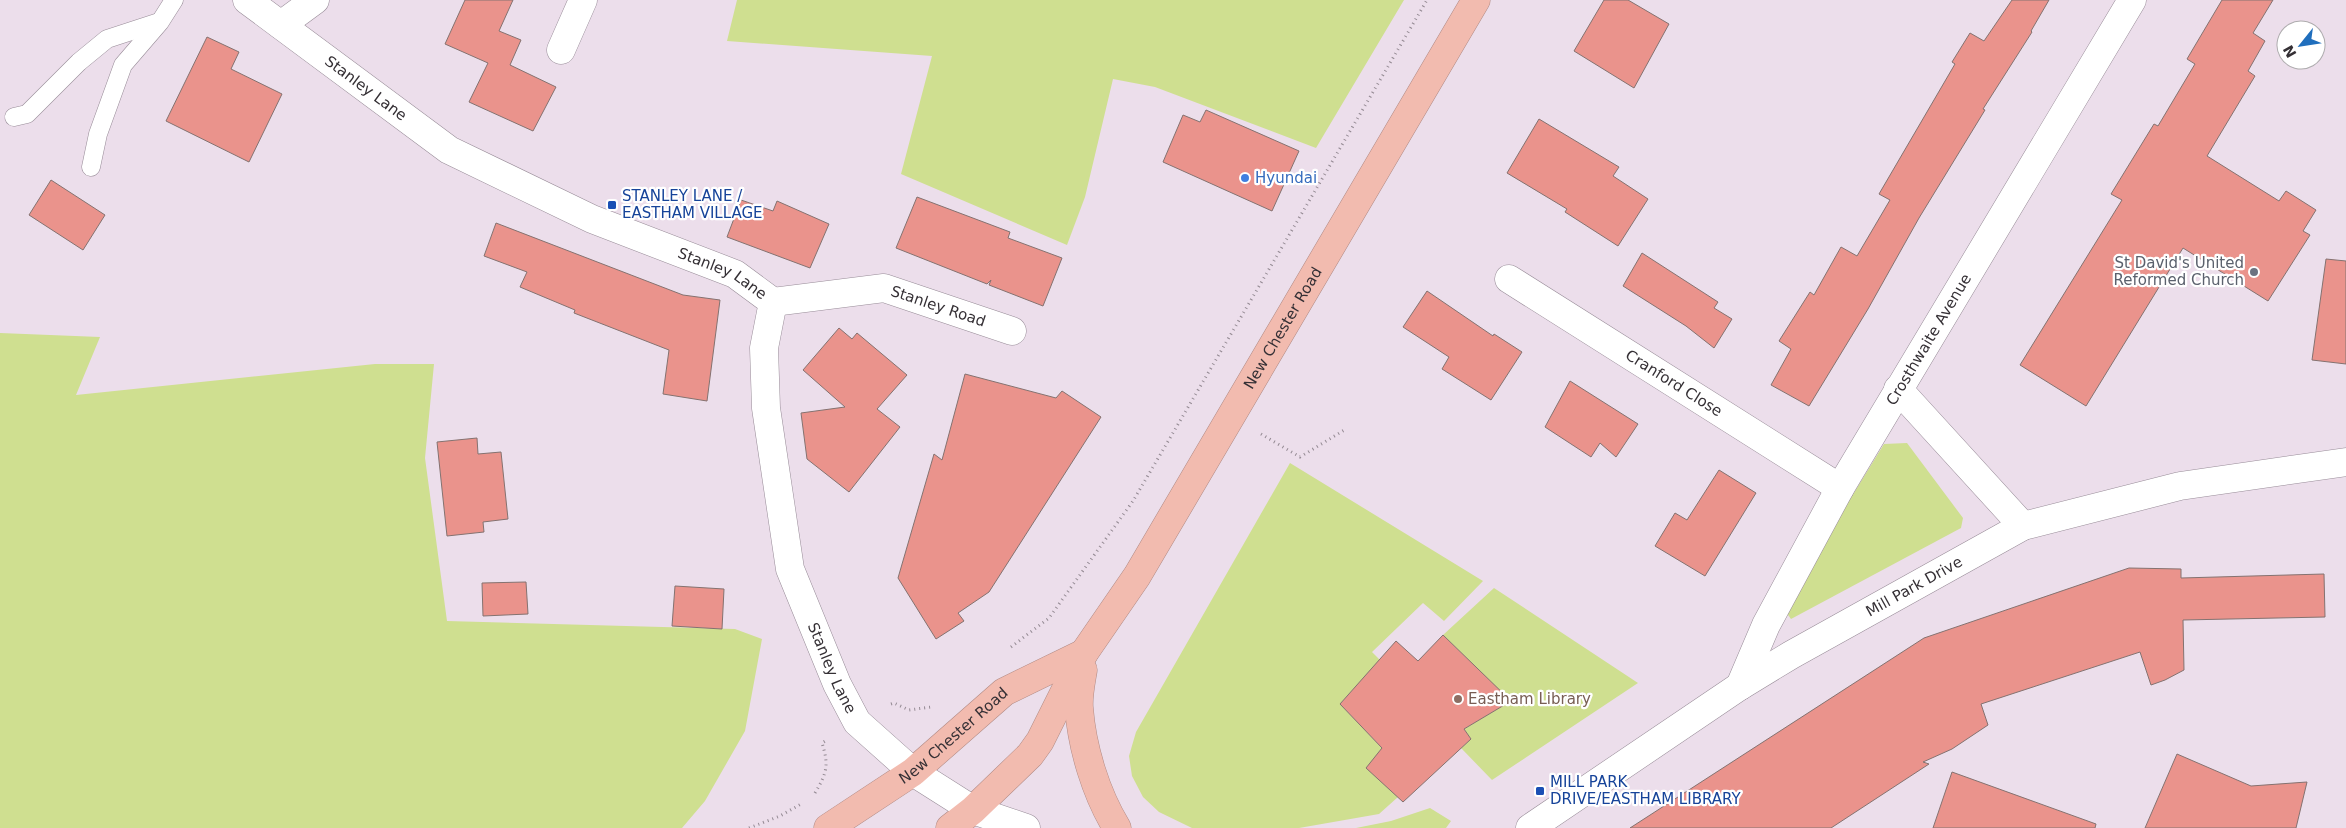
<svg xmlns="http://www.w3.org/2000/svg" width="2346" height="828" viewBox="0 0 2346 828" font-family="'DejaVu Sans',sans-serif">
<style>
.green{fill:#cfdf90}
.building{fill:#ea938c;stroke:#847270}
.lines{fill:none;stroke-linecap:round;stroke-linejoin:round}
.lane-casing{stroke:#988c98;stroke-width:19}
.street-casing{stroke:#988c98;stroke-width:29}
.secondary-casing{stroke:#988c98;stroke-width:29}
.highway-casing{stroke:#b08a84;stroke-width:29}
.path{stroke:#948a93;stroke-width:3;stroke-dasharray:1 4;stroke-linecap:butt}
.lane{stroke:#fff;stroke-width:18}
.street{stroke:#fff;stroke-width:28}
.secondary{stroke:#fff;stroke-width:28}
.highway{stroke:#f2bbaf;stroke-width:28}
.shop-dot{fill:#3f7fe0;stroke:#fff;stroke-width:2}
.transit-dot{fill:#1a4fb4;stroke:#fff;stroke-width:2}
.worship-dot{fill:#6b7280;stroke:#fff;stroke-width:2}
.education-dot{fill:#8d6e63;stroke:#fff;stroke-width:2}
.labels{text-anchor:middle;stroke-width:4.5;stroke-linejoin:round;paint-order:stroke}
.street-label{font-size:15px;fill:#353035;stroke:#fff}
.shop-label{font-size:15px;fill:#366cbe;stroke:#fff;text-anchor:start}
.transit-label{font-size:15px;fill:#164399;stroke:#fff;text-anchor:start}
.worship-label{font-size:15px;fill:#5b616d;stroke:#fff;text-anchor:end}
.education-label{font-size:15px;fill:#785e54;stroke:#fff;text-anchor:start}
</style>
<rect width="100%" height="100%" fill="#ecdeeb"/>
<!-- green -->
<g class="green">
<path d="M737,0H1404L1316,148L1155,87L1113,79L1085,197L1067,245L901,174L932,56L727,41Z"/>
<path d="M0,333L100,337L76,395L375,364H434L425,458L447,621L735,629L762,639L745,731L705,801L682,828H0Z"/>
<path d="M1907,443L1963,518L1961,528L1791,619L1783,608L1884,444Z"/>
<path d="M1290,463L1483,581L1444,621L1423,603L1372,652L1380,660L1340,704L1382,748L1398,797L1379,814L1299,828H1192L1159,812L1143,797L1132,776L1129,756L1136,732Z"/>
<path d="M1494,588L1638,683L1492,780L1461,748L1471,739L1464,729L1510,701L1443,635Z"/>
<path d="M1430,808L1451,821L1446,828H1356L1391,821Z"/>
</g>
<!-- building -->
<g class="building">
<path d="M465,0H513L499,31L521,40L510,65L556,87L533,131L469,102L488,63L445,44Z"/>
<path d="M1604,0H1628L1669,24L1634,88L1574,51Z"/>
<path d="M2012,0H2049L2031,31L2032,32L1983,109L1985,110L1919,218L1868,309L1809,406L1771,385L1791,349L1779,341L1810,292L1814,295L1841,247L1857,256L1890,200L1879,194L1955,64L1952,62L1970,33L1984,41Z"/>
<path d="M2222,0H2273L2253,33L2265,41L2248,71L2255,76L2207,156L2279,201L2286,191L2316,210L2303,231L2310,235L2268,301L2183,248L2086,406L2020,365L2122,200L2111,194L2154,124L2158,126L2195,64L2187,59Z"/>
<path d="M207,37L239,52L231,69L282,94L249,162L166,121Z"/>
<path d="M1206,110L1299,151L1272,211L1163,162L1183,115L1200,122Z"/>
<path d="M1539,119L1619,167L1613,176L1648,199L1618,246L1565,212L1567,209L1507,173Z"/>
<path d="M51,180L105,215L83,250L29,215Z"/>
<path d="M917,197L1010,232L1008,238L1062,258L1043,306L989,285L991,280L987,284L896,248Z"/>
<path d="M741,200L773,211L777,201L829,224L810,268L727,237Z"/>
<path d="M496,223L683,295L720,300L707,401L663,394L669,350L574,313L575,310L520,287L527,272L484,256Z"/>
<path d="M1642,253L1718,302L1714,308L1732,319L1714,348L1686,326L1623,286Z"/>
<path d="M2326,259L2346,261V364L2312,360Z"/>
<path d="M1427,291L1493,336L1494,334L1522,352L1491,400L1442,369L1449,357L1403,327Z"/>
<path d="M839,328L852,339L857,333L907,375L877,409L900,427L849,492L807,459L801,413L845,407L803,370Z"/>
<path d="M965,374L1056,398L1062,391L1101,417L989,592L958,613L964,621L936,639L898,578L934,454L942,460Z"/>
<path d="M1570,381L1638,424L1616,457L1600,443L1591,457L1545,427Z"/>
<path d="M477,438L478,454L501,452L508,519L483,522L484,532L447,536L437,442Z"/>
<path d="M1719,470L1756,493L1705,576L1655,546L1675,513L1687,520Z"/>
<path d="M2129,568L2181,569V578L2324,574L2325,617L2183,620L2184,670L2165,680L2151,685L2140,652L1981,704L1988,725L1952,749L1923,762L1929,764L1831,828H1630L1924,638Z"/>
<path d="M526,582L528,614L483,616L482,583Z"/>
<path d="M675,586L724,589L722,629L672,626Z"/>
<path d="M1443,635L1511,701L1464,729L1471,739L1403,802L1366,768L1382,748L1340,704L1396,641L1418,661Z"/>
<path d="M2177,754L2251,786L2307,782L2296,828H2145Z"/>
<path d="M1952,772L2096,824L2095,828H1933Z"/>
</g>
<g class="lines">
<!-- lane casing -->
<g class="lane-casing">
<g id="lane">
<path d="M14,117L27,114L79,62L107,39L159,22"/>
<path d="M91,167L98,134L123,65L160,22L174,0"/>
</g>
</g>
<!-- street casing -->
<g class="street-casing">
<g id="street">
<path id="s1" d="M247,0L449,150L592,219L735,274L773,302L764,348L766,408L790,569L837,684L857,722L913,772"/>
<path d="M281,25L315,0"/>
<path d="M561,50L583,0"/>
<path id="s2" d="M1509,279L1840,488"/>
<path id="s3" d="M773,302L884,288L1012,331"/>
<path d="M1898,389L2023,526"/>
<path id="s4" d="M1740,686L1766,625L1840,488L2132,0"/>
</g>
</g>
<!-- secondary casing -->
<g class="secondary-casing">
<g id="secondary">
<path d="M913,772L973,810L1026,828"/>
<path id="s5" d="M1530,828L1740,686L1791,655L2023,526L2180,486L2346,462"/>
</g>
</g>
<!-- highway casing -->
<g class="highway-casing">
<g id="highway">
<path d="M1083,670C1081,682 1078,696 1079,708C1082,748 1096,794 1117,828"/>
<path id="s6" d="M828,828L913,772L1004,692L1084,653"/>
<path id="s7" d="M950,828L973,810L1030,755L1040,741L1084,653L1137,576L1476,0"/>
</g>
</g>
<!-- path -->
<g class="path">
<path d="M1261,434L1300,457L1346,429"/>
<path d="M1011,647L1049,618L1133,501L1427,0"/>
<path d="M891,704L894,703L909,710L931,707"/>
<path d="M815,793C827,773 829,765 822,743L827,740"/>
<path d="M749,828L780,816L801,804"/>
</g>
<!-- lane -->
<use href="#lane" class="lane"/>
<!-- street -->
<use href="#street" class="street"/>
<!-- secondary -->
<use href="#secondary" class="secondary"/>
<!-- highway -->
<use href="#highway" class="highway"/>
</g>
<!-- markers -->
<circle class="shop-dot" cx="1245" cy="178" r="5"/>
<g class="transit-dot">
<rect x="607" y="200" width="10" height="10" rx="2.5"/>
<rect x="1535" y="786" width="10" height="10" rx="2.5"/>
</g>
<circle class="worship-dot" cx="2254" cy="272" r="5"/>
<circle class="education-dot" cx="1458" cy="699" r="5"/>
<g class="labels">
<!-- street labels -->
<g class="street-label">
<text dy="5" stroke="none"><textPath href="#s1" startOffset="148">Stanley Lane</textPath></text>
<text dy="5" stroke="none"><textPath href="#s1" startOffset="552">Stanley Lane</textPath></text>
<text dy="5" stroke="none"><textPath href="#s3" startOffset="169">Stanley Road</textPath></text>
<text dy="5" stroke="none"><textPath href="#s7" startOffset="605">New Chester Road</textPath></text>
<text dy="5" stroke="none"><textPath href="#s4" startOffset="395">Crosthwaite Avenue</textPath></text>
<text dy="5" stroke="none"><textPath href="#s2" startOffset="195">Cranford Close</textPath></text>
<text dy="5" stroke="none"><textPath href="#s5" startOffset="454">Mill Park Drive</textPath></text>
<text dy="5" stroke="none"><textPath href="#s1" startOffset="988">Stanley Lane</textPath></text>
<text dy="5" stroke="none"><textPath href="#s6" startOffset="156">New Chester Road</textPath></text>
</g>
<!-- shop labels -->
<g class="shop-label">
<text x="1255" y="183">Hyundai</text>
</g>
<!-- transit labels -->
<g class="transit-label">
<text x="622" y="201">STANLEY LANE /<tspan x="622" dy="17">EASTHAM VILLAGE</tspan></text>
<text x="1550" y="787">MILL PARK<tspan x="1550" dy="17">DRIVE/EASTHAM LIBRARY</tspan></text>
</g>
<!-- worship labels -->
<g class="worship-label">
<text x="2244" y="268">St David's United<tspan x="2244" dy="17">Reformed Church</tspan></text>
</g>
<!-- education labels -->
<g class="education-label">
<text x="1468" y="704">Eastham Library</text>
</g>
</g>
<!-- north arrow -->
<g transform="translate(2301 45) rotate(240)"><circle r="24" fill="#ffffff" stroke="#aeacae"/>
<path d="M0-4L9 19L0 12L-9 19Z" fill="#206ebd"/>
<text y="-8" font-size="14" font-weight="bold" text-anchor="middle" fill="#353035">N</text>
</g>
</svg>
